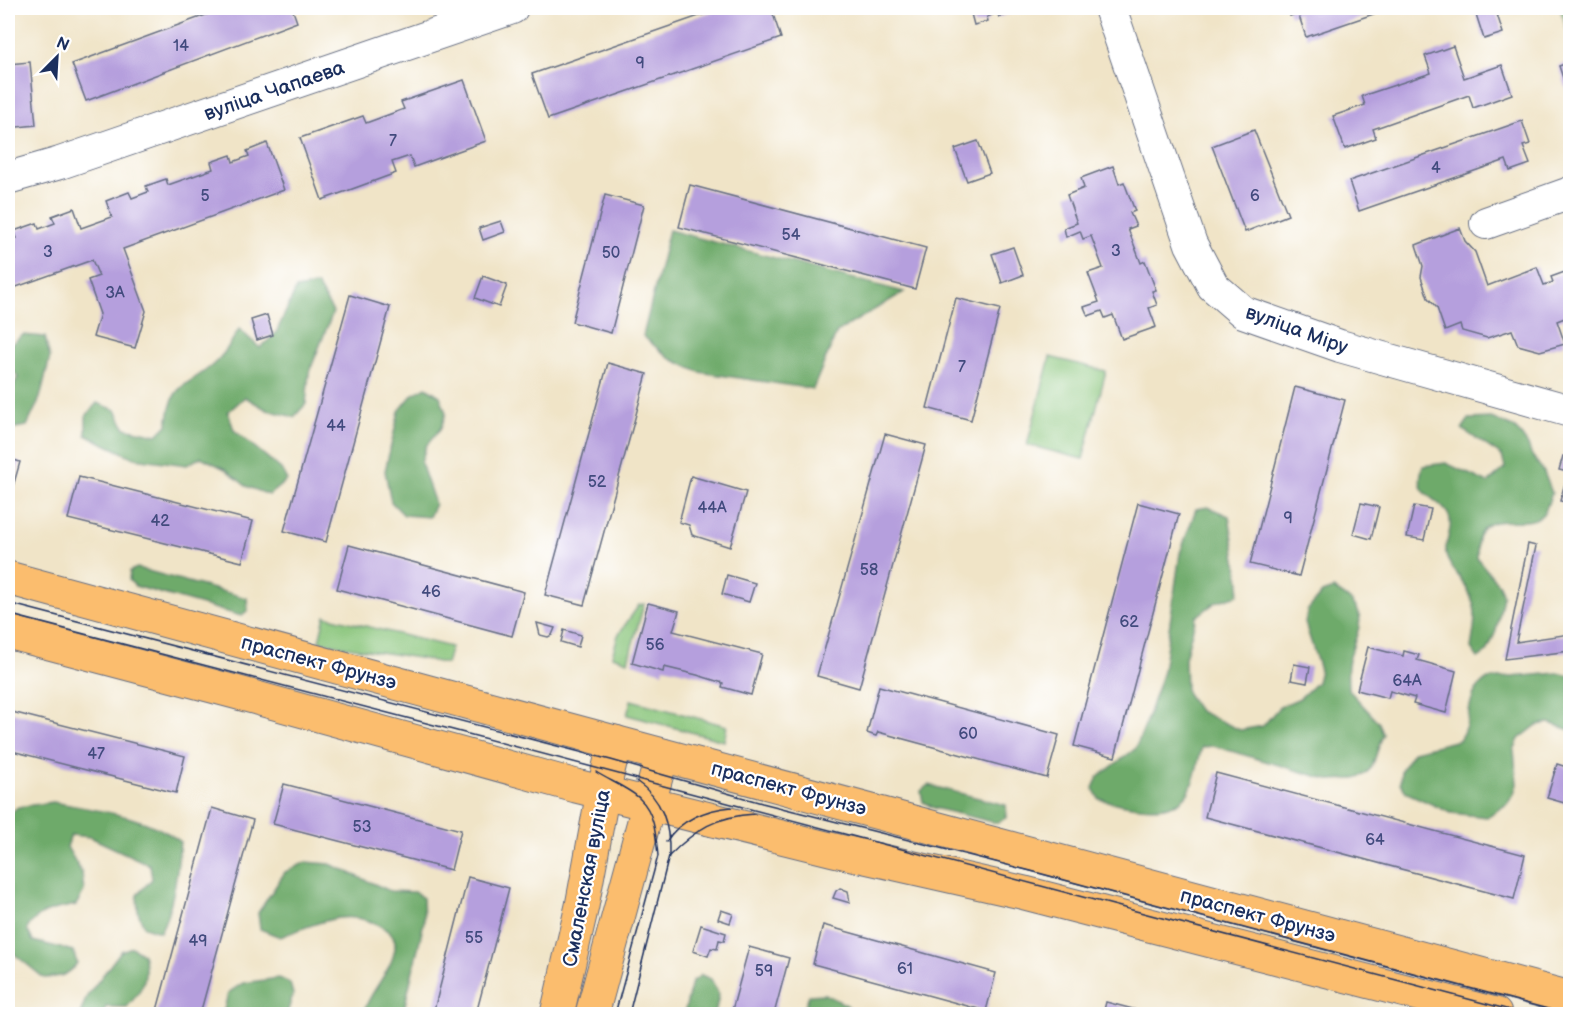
<svg xmlns="http://www.w3.org/2000/svg" width="1578" height="1022" viewBox="0 0 1578 1022" font-family="'Balsamiq Sans',sans-serif">
<style>
.green{fill:#89c57a;stroke:#527a6c;stroke-width:1.5}
.forest{fill:#6eaa6a;stroke:#446c64;stroke-width:1.5}
.building{fill:#b59fdd}
.lines{fill:none;stroke-linecap:round;stroke-linejoin:round}
.minor-casing{stroke:#666e83;stroke-width:34}
.major-casing{stroke:#666e83;stroke-width:35}
.minor{stroke:#fff;stroke-width:32}
.major{stroke:#fbbd6e;stroke-width:33}
.tram{stroke:#1b2f5e;stroke-width:1.5}
.labels{text-anchor:middle;stroke-width:4.5;stroke-linejoin:round;paint-order:stroke}
.number-label{font-size:16px;fill:#424b7e}
.street-label{font-size:20px;fill:#1b2f5e;stroke:#fff}
</style>
<rect width="100%" height="100%" fill="#fff"/>
<filter id="ink" filterUnits="userSpaceOnUse"><feTurbulence type="fractalNoise" baseFrequency=".0167" numOctaves="2"/><feDisplacementMap in="SourceGraphic" scale="12" xChannelSelector="R" yChannelSelector="G"/><feConvolveMatrix kernelMatrix="1 2 1 2 8 2 1 2 1" color-interpolation-filters="sRGB"/></filter>
<filter id="wash" filterUnits="userSpaceOnUse"><feTurbulence type="fractalNoise" baseFrequency=".008" numOctaves="4" result="noise"/><feDisplacementMap in="SourceGraphic" scale="24" xChannelSelector="R" yChannelSelector="G"/><feGaussianBlur stdDeviation="1.35" result="paint"/><feColorMatrix in="noise" values="0 0 0 0 0 0 0 0 0 0 0 0 0 0 0 0 0 1.4 0 .05"/><feComposite in="paint" operator="in"/></filter>
<g filter="url(#wash)">
<rect width="100%" height="100%" fill="#f0e4c7"/>
<!-- green -->
<g class="green">
<path d="M1560,8H1570V39Z"/>
<path d="M1050,357L1106,371L1083,459L1027,445Z"/>
<path d="M644,604L628,661L612,656L618,635L639,605Z"/>
<path d="M325,616L451,647L446,664C404,653 360,652 319,641Z"/>
<path d="M631,700L727,726L724,741L627,715Z"/>
</g>
<!-- forest -->
<g class="forest">
<path d="M669,230L904,292L837,332L813,389L699,372L669,358L643,336Z"/>
<path d="M317,285L333,312L309,373L306,404L294,417L267,410L245,397L228,412L234,430L281,469L287,480L269,495L246,486L225,469L201,457L187,465L134,458L86,435V416L97,403L116,410L125,428L157,435L167,425C173,382 180,391 210,367C223,357 231,343 239,329L260,348L276,333L296,289Z"/>
<path d="M23,335L45,337L50,357L40,398L27,426L8,429V390H11L18,377L9,365L10,345Z"/>
<path d="M426,387L440,396L446,413L441,428L426,446L421,463L435,504L429,517L404,515L391,502L385,471L399,411L413,394Z"/>
<path d="M1491,418L1513,427L1521,435L1528,445L1531,454L1544,472L1552,493C1549,499 1547,510 1543,514C1527,531 1490,509 1479,535C1476,541 1478,552 1477,558L1499,585L1503,596L1496,631L1487,652L1478,658L1471,648C1476,616 1480,607 1460,578C1455,571 1448,564 1446,555C1444,541 1455,527 1448,514C1436,494 1412,498 1423,466L1446,463L1488,483L1505,468L1502,456L1462,429L1469,419Z"/>
<path d="M1208,507L1229,516L1240,583L1238,595L1216,602L1196,617L1185,658L1186,692L1199,711L1240,730L1263,726L1279,707L1300,698L1317,682L1320,670L1305,623L1307,611L1322,593L1333,589C1377,612 1355,629 1348,665C1347,673 1348,681 1348,689L1379,723L1383,734L1372,767L1364,775L1352,779L1329,780L1214,746L1202,747C1198,760 1195,782 1188,793C1172,818 1122,805 1099,799L1093,788L1098,777L1135,749L1144,728L1163,671L1180,553L1196,509Z"/>
<path d="M137,568L247,598L248,610L241,616L135,586L129,580L130,571Z"/>
<path d="M1558,673L1570,676V730L1549,723L1537,725L1519,739L1514,750L1517,784L1514,794L1507,804L1487,817L1451,813L1407,793L1400,783L1401,770L1414,751L1459,740C1474,719 1463,694 1488,679Z"/>
<path d="M928,785L1006,805L1007,817L997,823L934,808L923,802L921,791Z"/>
<path d="M53,802C95,810 145,815 180,841C178,869 174,907 160,932L144,927L138,912L137,895L152,879L150,865L90,837L71,835L67,847L82,873L84,891L76,905C57,909 37,911 27,929L33,941L73,951L77,963C69,976 59,977 44,978L8,949V815L18,807Z"/>
<path d="M306,862L330,864L390,891L414,892L423,898L424,922L403,1014H363C369,991 392,972 395,948C396,940 392,933 385,929C349,905 316,924 280,937L260,929L258,913L285,872Z"/>
<path d="M132,947L143,954C149,979 143,989 127,1007H106L103,1014H80L87,996L121,951Z"/>
<path d="M701,975L711,979L719,995L715,1014H684L692,982Z"/>
<path d="M279,978L290,983L293,994L287,1014H223L228,993L243,983Z"/>
<path d="M825,994L847,1005L854,1014H802L809,995Z"/>
</g>
<g id="blocks">
<!-- building -->
<g class="building">
<path d="M225,8H292L297,22L86,101L72,64Z"/>
<path d="M722,8H771L781,38L548,119L532,74Z"/>
<path d="M974,8H1011L1012,13L999,17L997,13L987,17L988,21L974,25L970,10Z"/>
<path d="M1287,8H1391L1306,37L1298,13L1290,16Z"/>
<path d="M1474,8H1495L1503,33L1484,39Z"/>
<path d="M1453,46L1464,78L1502,65L1512,94L1473,108L1469,95L1373,129L1376,138L1345,149L1333,116L1365,105L1362,96L1431,73L1425,56Z"/>
<path d="M30,62L36,125L8,128V64Z"/>
<path d="M1570,62V99L1559,66Z"/>
<path d="M464,80L486,141L414,167L410,156L392,162L396,173L322,200L300,138L363,116L366,123L404,109L401,102Z"/>
<path d="M1522,121L1530,144L1523,146L1530,164L1510,171L1506,160L1359,211L1349,181Z"/>
<path d="M1254,130L1288,215L1245,232L1212,146Z"/>
<path d="M978,141L990,173L967,181L955,149Z"/>
<path d="M267,143L284,190L123,249L146,311L135,348L93,337L100,314L88,280L99,276L92,260L8,290V242L17,238L14,231L37,223L39,229L55,223L52,216L74,208L81,228L112,217L106,201L129,192L132,198L148,192L146,186L166,179L168,185L213,169L211,162L231,155L233,162L249,156L247,151Z"/>
<path d="M1113,166L1119,184L1124,182L1135,211L1130,213L1136,226L1128,229L1141,263L1145,261L1156,290L1152,291L1157,305L1149,308L1156,327L1122,339L1113,315L1105,318L1102,311L1088,316L1084,307L1099,302L1088,273L1103,268L1091,236L1083,239L1080,231L1066,237L1064,228L1077,223L1067,195L1084,188L1081,178Z"/>
<path d="M690,185L926,248L915,289L679,227Z"/>
<path d="M605,195L644,205L611,333L572,322Z"/>
<path d="M501,221L505,232L483,240L479,228Z"/>
<path d="M1460,228L1465,241L1475,252L1487,286L1537,267L1544,285L1553,282L1551,277L1570,270V316L1557,321L1565,344L1540,351L1518,345L1512,330L1487,338L1462,331L1460,325L1445,331L1437,308L1428,298L1421,277L1423,266L1416,245Z"/>
<path d="M1013,247L1023,275L1002,283L992,254Z"/>
<path d="M483,276L507,285L499,307L475,298Z"/>
<path d="M350,295L390,307L326,542L284,531Z"/>
<path d="M956,298L1000,309L971,420L927,408Z"/>
<path d="M267,315L273,335L257,340L251,320Z"/>
<path d="M608,363L647,374L584,605L545,595Z"/>
<path d="M1295,387L1345,400L1299,576L1250,564Z"/>
<path d="M885,434L926,445L859,688L817,676Z"/>
<path d="M1563,456L1570,458V503L1560,501L1568,472L1559,470Z"/>
<path d="M8,458L20,462L8,504Z"/>
<path d="M691,476L746,492L730,547L692,535L689,525L679,522Z"/>
<path d="M79,477L253,521L242,562L68,519Z"/>
<path d="M1138,503L1179,514L1115,757L1074,746Z"/>
<path d="M1361,503L1379,507L1371,539L1353,534Z"/>
<path d="M1414,506L1431,509L1424,540L1407,537Z"/>
<path d="M1528,544L1536,546L1516,642L1570,634V651L1505,659Z"/>
<path d="M349,545L524,592L512,636L337,589Z"/>
<path d="M727,575L755,583L749,602L722,594Z"/>
<path d="M648,603L679,611L673,631L762,654L751,695L722,687L723,683L697,675L664,667L663,672L632,663Z"/>
<path d="M537,623L555,628L552,635L548,637L540,635Z"/>
<path d="M564,630L581,635L578,647L561,642Z"/>
<path d="M1368,647L1403,656L1404,651L1419,655L1417,660L1456,671L1446,713L1413,704L1415,698L1390,691L1388,698L1357,690Z"/>
<path d="M1294,664L1310,667L1307,683L1291,680Z"/>
<path d="M879,686L1059,735L1047,778L878,732L876,736L867,733Z"/>
<path d="M8,711L185,756L176,793L8,750Z"/>
<path d="M1557,764L1570,768V796L1568,804L1547,798Z"/>
<path d="M1216,773L1525,855L1514,899L1205,817Z"/>
<path d="M284,784L461,830L451,870L273,824Z"/>
<path d="M212,808L253,820L246,846L200,1014H156Z"/>
<path d="M468,877L509,888L476,1014H433Z"/>
<path d="M840,888L848,891L850,903L833,898L836,891Z"/>
<path d="M721,910L733,914L730,923L718,919Z"/>
<path d="M701,925L726,933L724,941L719,940L717,949L711,948L708,956L693,951Z"/>
<path d="M823,925L996,973L986,1011L813,964Z"/>
<path d="M749,947L789,958L774,1014H731Z"/>
<path d="M1106,1002L1152,1014H1103Z"/>
</g>
</g>
</g>
<g filter="url(#ink)">
<use href="#blocks" fill-opacity="0" stroke="#666e83" stroke-width="1.5"/>
<g class="lines">
<!-- minor casing -->
<g class="minor-casing">
<g id="minor">
<path d="M1110,8L1191,244L1213,286L1243,312L1340,346L1570,411"/>
<path d="M8,178L60,163L512,8"/>
<path d="M1486,223L1570,193"/>
</g>
</g>
<!-- major casing -->
<g class="major-casing">
<g id="major">
<path d="M8,578L573,731L1570,998"/>
<path d="M8,632L235,692L576,786L834,850L1025,893L1495,1014"/>
<path d="M557,1014L582,906L603,792L615,742"/>
<path d="M592,1014L662,755"/>
</g>
</g>
<!-- minor -->
<use href="#minor" class="minor"/>
<!-- major -->
<use href="#major" class="major"/>
<!-- tram -->
<g class="tram">
<path d="M8,603L611,760L762,803L1031,871L1567,1014"/>
<path d="M8,614C251,678 496,740 739,806L1525,1014"/>
<path d="M596,772C608,780 632,790 640,799C655,813 656,837 658,856L615,1014"/>
<path d="M666,842C679,820 707,809 732,807"/>
<path d="M669,856C696,829 716,816 755,814"/>
<path d="M629,1014L669,856C670,825 663,799 636,781"/>
</g>
</g>
</g>
<g class="labels">
<!-- number labels -->
<g class="number-label">
<text x="181" y="51">14</text>
<text x="640" y="68">9</text>
<text x="393" y="146">7</text>
<text x="1436" y="173">4</text>
<text x="205" y="201">5</text>
<text x="1255" y="201">6</text>
<text x="791" y="240">54</text>
<text x="1116" y="256">3</text>
<text x="48" y="257">3</text>
<text x="611" y="258">50</text>
<text x="115" y="298">3А</text>
<text x="962" y="372">7</text>
<text x="336" y="431">44</text>
<text x="597" y="487">52</text>
<text x="712" y="513">44А</text>
<text x="1288" y="523">9</text>
<text x="160" y="526">42</text>
<text x="869" y="575">58</text>
<text x="431" y="597">46</text>
<text x="1129" y="627">62</text>
<text x="655" y="650">56</text>
<text x="1407" y="686">64А</text>
<text x="968" y="739">60</text>
<text x="96" y="759">47</text>
<text x="362" y="832">53</text>
<text x="1375" y="845">64</text>
<text x="474" y="943">55</text>
<text x="198" y="946">49</text>
<text x="905" y="974">61</text>
<text x="764" y="976">59</text>
</g>
<!-- street labels -->
<g class="street-label">
<text transform="translate(274 90) rotate(-19)" y="7">вуліца Чапаева</text>
<text transform="translate(1297 329) rotate(20)" y="7">вуліца Міру</text>
<text transform="translate(319 662) rotate(15)" y="7">праспект Фрунзэ</text>
<text transform="translate(789 788) rotate(15)" y="7">праспект Фрунзэ</text>
<text transform="translate(586 878) rotate(-79)" y="7">Смаленская вуліца</text>
<text transform="translate(1258 915) rotate(15)" y="7">праспект Фрунзэ</text>
</g>
</g>
<!-- margin -->
<rect width="1578" height="1022" fill="none" stroke="#fff" stroke-width="30"/>
<!-- north arrow -->
<g transform="translate(57 57) rotate(24)" stroke="#ffffff" stroke-width="4.5" paint-order="stroke">
<path d="M0-4.5L10 22L0 15L-10 22Z" fill="#1b2f5e"/>
<text y="-9" font-size="16" font-weight="bold" text-anchor="middle" fill="#1b2f5e">N</text>
</g>
</svg>
